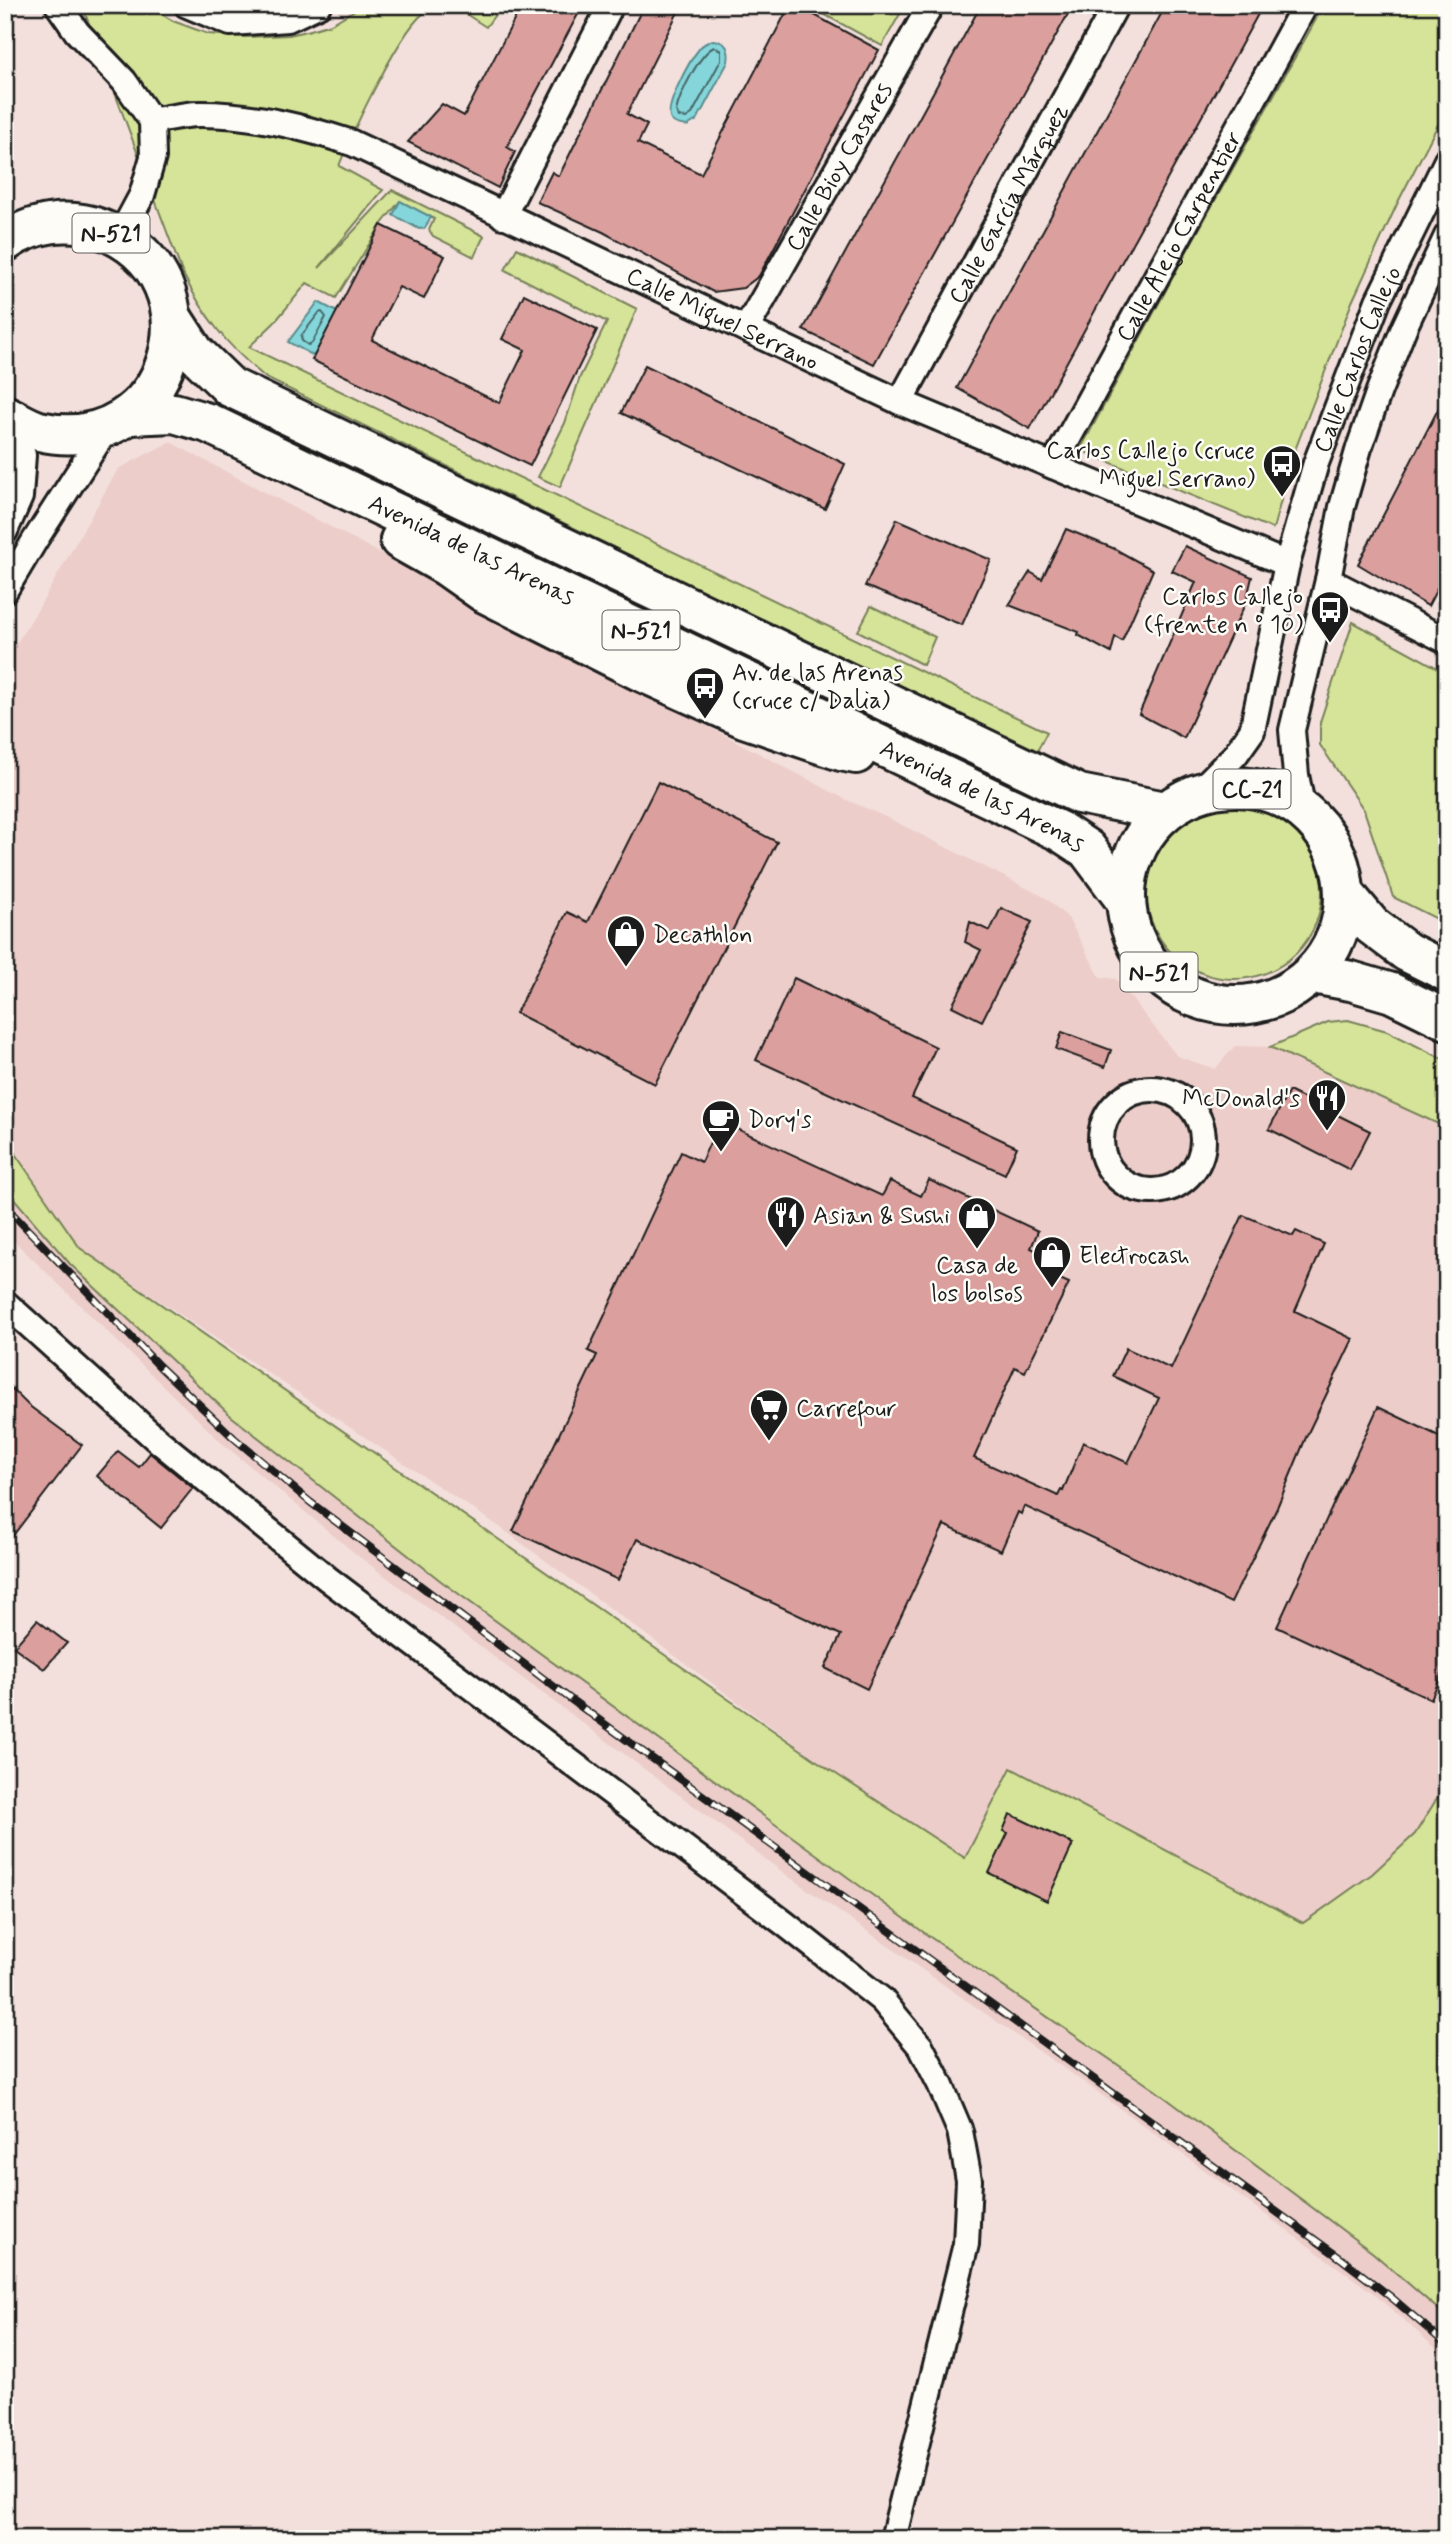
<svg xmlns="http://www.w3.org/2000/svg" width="1452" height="2544" viewBox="0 0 1452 2544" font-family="Mynerve,sans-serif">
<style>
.built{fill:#eccdc9}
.green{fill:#d5e498;stroke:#78805a;stroke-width:2}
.water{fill:#84d6da;stroke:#5a8c8e;stroke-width:2}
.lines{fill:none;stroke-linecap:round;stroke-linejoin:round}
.shore{stroke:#466668;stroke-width:2}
.building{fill:#dba09e;stroke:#1c1c1c;stroke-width:2}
.street-casing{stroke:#1c1c1c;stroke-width:30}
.highway-casing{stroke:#1c1c1c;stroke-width:44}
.street{stroke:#fdfcf7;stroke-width:24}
.highway{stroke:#fdfcf7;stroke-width:38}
.rail-casing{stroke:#1c1c1c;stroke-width:8}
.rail{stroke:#fdfcf7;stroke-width:5;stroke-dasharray:16;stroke-linecap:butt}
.labels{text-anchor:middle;stroke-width:5;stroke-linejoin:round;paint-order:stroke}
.shield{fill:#fdfcf7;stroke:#605f5e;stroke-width:2}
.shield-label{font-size:23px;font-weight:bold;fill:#1c1c1c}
.street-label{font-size:24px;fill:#1c1c1c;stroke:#fdfcf7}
.poi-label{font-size:24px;fill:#1c1c1c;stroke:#fdfcf7;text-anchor:start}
</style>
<rect width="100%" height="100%" fill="#f3e0dc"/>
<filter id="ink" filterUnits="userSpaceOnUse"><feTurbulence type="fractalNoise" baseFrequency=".0143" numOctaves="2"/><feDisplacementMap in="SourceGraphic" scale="14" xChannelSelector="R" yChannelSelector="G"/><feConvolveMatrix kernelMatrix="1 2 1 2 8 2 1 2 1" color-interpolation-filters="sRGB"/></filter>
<g filter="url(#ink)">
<!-- built -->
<g class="built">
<path d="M170,442L847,800L888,818L1046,898L1068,918L1100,977L1116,979L1177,1056L1215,1069L1235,1046L1270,1047L1447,1128V1782L1415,1834L1372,1874L1303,1923L1011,1768L966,1858L830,1770L497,1525L80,1248L5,1135V661L37,611L118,469Z"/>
<path d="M5,1188L70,1264L231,1416L441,1581L930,1937L1155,2090L1373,2253L1447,2317V2358L1373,2293L1092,2088L788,1876L357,1555L222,1443L12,1239L5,1231Z"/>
</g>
<!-- green -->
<g class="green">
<path d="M82,5H126L137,13L150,7L173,21L208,34L245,37L289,35L307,31L331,24L363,5H443C438,7 432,8 428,10C402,24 351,135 339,166L383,190L319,268L392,190L484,236L474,257L433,236L429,230L434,219L400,201L381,225L336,298L307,283L274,323L249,347L1047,732L1036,753L266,378C227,346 205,318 182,272Z"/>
<path d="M452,5H502L486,27Z"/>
<path d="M807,5H905L882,46Z"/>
<path d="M1324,5H1447V107L1398,202L1352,302L1295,450L1273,529L1080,450L1187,251Z"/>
<path d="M517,248L637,309L560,487L538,477L565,423L580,377L607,322L505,270Z"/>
<path d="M871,606L935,637L923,665L858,631Z"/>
<path d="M1353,622L1447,673V924L1393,897L1364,810L1320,745V722Z"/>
<circle cx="1234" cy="891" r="88"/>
<path d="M1348,1020L1387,1031L1447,1061V1128L1270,1047L1328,1022Z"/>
<path d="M5,1139L80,1248L830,1770L965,1858L1011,1768L1303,1923L1372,1874L1415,1834L1447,1782V2317L1373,2253L1155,2090L930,1937L441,1581L231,1416L70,1264L5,1188Z"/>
</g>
<!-- water -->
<g class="water">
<path d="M713,40C727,41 730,50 728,62L697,120L687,126C682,125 675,125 671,120C663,108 690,60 699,49C702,44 708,42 713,40Z"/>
<path d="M400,201L431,217L425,228L419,229L393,215Z"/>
<path d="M318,302L337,312L314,356L288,342Z"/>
</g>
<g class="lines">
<!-- shore -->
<g class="shore">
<path d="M714,47L721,50V60L692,114L686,118L679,117L676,111C680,94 699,54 714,47Z"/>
<path d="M322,312L326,317L312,343L308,345L302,341L301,336L319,313Z"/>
</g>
</g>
<!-- building -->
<g class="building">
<path d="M522,5H583L507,147L515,152L498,188L408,142L442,104L464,116Z"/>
<path d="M644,5H665L678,12L627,114L647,125L638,143L701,174L790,5H796L879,50L759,276L743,288L713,292L603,232L537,202L552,172L559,176Z"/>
<path d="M981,5H1073L874,364L803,330Z"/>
<path d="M1166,5H1263L1030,429L957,388Z"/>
<path d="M381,225L445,256L424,299L399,287L372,340L499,403L525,350L502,339L524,294L597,330L530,466L312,360Z"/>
<path d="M645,365L845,464L825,509L621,413Z"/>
<path d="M1447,392V569L1428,606L1358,564Z"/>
<path d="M897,519L991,560L962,625L865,586Z"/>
<path d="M1066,529L1115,549L1153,570L1122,641L1115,637L1111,653L1078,635L1079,632L1009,605L1030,572L1042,579Z"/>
<path d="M1185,546L1252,577L1246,602L1184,738L1139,714L1196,582L1172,571Z"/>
<path d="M658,782L777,842L655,1084L516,1013L567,912L588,922Z"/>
<path d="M1001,908L1032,922L982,1021L952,1006L981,950L965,942L970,922L990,931Z"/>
<path d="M794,978L936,1047L912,1098L1017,1147L1005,1174L756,1060Z"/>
<path d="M1062,1032L1111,1050L1105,1067L1056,1049Z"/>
<path d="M1289,1091L1370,1131L1350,1170L1269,1129Z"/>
<path d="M720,1121L882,1196L890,1181L921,1196L929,1180L1038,1231L1031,1248L1048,1256L1041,1271L1069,1283L1025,1372L1015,1367L974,1458L1058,1496L1061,1490L1063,1491L1083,1442L1128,1463L1159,1398L1113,1376L1126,1348L1171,1369L1243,1215L1293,1236L1296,1231L1324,1244L1295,1311L1353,1339L1307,1435L1276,1510L1231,1603L1024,1506L1021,1514L1018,1512L1001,1551L944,1525L867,1689L825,1668L841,1635L637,1539L618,1580L513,1531L597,1355L588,1351L681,1152L701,1162Z"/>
<path d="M5,1382L28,1405L82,1445L5,1546Z"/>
<path d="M1378,1407L1447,1440V1662L1431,1699L1277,1627Z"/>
<path d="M118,1451L139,1467L150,1453L193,1488L161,1528L97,1476Z"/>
<path d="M37,1620L67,1643L44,1669L14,1647Z"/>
<path d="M1010,1814L1073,1844L1047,1901L989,1873L1008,1833L1003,1831Z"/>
</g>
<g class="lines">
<!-- street casing -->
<g class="street-casing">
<g id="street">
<path d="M58,5L77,32L124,81L152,121L153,157L142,195L120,236"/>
<path d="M187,5L230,23L288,19L318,5"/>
<path id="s1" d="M152,121C168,118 185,114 201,114C253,114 303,127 352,143L900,402L1287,564"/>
<path d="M503,216L611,5"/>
<path id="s2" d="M746,329L931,5"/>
<path id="s3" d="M900,402L1116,5"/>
<path d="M5,417L23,455L20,497L5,531"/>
<path id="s4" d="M1053,466L1305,5"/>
<path d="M1328,580L1447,641"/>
<path d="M5,590L35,540L108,426"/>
<path id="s5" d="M1198,792L1235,755L1252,731L1287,564L1316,463L1378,301L1447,160"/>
<path d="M1303,810L1296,775L1292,730L1328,580L1342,507L1359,448L1379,391L1404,328L1447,236"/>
<circle cx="1152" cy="1140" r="51"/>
<path d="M5,1303L155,1438L328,1579L784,1923L882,2000L921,2047L940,2084L960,2131L969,2180L966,2244L893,2539"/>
</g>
</g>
<!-- highway casing -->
<g class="highway-casing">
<g id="highway">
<path d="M5,242C33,222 69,217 101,229C227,277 171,461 39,431C28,428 16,420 5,415"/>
<path d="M173,319L195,353L230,387L1079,794L1165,811"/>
<path id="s6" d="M129,415L174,413L208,423L1061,832L1087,849L1126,901"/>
<path d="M400,540L446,566L483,592L640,671L744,718L841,751L856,754"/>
<circle cx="1235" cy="896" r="109"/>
<path d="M1345,894L1371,925L1407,952L1447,972"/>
<path d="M1313,974L1351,981L1392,993L1447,1020"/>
</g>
</g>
<!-- street -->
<use href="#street" class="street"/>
<!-- highway -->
<use href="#highway" class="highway"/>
<!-- rail casing -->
<g class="rail-casing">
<path id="rail" d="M5,1206L159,1366L234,1438L310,1502L573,1701L1343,2260L1391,2297L1447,2345"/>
</g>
<!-- rail -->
<use href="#rail" class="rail"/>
</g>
</g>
<!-- icons -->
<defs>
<g id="bus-pin" transform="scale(2.0125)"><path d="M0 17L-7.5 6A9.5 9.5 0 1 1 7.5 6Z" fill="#1c1c1c" stroke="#fdfcf7"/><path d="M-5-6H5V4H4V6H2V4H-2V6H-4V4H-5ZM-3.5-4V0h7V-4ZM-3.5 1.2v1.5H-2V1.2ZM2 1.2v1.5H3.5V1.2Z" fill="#fff"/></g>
<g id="shop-pin" transform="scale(2.0125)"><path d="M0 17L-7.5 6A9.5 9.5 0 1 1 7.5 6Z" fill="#1c1c1c" stroke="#fdfcf7"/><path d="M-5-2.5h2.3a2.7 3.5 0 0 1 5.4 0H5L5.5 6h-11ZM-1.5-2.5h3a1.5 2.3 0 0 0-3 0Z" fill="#fff"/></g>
<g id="restaurant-pin" transform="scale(2.0125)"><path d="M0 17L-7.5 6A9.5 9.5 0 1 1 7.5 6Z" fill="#1c1c1c" stroke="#fdfcf7"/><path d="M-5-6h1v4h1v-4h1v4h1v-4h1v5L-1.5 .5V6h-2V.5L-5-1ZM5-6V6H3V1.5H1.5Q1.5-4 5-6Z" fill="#fff"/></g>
<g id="cafe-pin" transform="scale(2.0125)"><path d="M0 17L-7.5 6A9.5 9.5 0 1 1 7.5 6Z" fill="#1c1c1c" stroke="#fdfcf7"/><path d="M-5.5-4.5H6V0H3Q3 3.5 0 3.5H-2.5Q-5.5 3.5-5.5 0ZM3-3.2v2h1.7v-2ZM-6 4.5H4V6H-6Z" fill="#fff"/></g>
<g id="supermarket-pin" transform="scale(2.0125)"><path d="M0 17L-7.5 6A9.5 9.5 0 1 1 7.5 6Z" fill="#1c1c1c" stroke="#fdfcf7"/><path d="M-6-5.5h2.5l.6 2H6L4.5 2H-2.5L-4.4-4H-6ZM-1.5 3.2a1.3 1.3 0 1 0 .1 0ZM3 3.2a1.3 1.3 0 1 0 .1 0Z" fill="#fff"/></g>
</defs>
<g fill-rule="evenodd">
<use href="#bus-pin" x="1282" y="464"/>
<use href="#bus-pin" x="1330" y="610"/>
<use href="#bus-pin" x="705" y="686"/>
<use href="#shop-pin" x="626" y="934"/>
<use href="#restaurant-pin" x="1327" y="1098"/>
<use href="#cafe-pin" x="721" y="1119"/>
<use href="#restaurant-pin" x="786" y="1215"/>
<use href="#shop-pin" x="977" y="1216"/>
<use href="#shop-pin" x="1052" y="1255"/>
<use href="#supermarket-pin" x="769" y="1408"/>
</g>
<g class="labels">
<!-- shield labels -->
<g class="shield">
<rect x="72.5" y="213.5" width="77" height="39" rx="5"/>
<rect x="602.5" y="610.5" width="77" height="39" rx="5"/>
<rect x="1213.5" y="769.5" width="77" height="39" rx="5"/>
<rect x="1120.5" y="952.5" width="77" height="39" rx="5"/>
</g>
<g class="shield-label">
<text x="111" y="241">N-521</text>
<text x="641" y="638">N-521</text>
<text x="1252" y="797">CC-21</text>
<text x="1159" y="980">N-521</text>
</g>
<!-- street labels -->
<g class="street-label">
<text dy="8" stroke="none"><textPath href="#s2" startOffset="187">Calle Bioy Casares</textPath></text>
<text dy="8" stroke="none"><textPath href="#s3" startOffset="226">Calle García Márquez</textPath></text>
<text dy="8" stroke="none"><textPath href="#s4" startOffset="262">Calle Alejo Carpentier</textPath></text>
<text dy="8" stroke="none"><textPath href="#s1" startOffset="614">Calle Miguel Serrano</textPath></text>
<text dy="8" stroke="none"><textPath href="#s5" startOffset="469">Calle Carlos Callejo</textPath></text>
<text dy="8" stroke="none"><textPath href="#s6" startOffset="373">Avenida de las Arenas</textPath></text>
<text dy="8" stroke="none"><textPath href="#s6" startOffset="940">Avenida de las Arenas</textPath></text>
</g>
<!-- poi labels -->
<g class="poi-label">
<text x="1255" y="458" text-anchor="end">Carlos Callejo (cruce<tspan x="1255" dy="28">Miguel Serrano)</tspan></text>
<text x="1303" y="604" text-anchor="end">Carlos Callejo<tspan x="1303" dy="28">(frente n º 10)</tspan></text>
<text x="732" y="680">Av. de las Arenas<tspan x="732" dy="28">(cruce c/ Dalia)</tspan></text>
<text x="653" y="942">Decathlon</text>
<text x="1300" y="1106" text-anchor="end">McDonald's</text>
<text x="748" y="1127">Dory's</text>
<text x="813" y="1223">Asian &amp; Sushi</text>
<text x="1079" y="1263">Electrocash</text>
<text x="977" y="1273" text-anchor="middle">Casa de<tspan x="977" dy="28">los bolsos</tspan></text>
<text x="796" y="1416">Carrefour</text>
</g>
</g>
<!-- margin -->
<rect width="1452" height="2544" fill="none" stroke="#fdfcf7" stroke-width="28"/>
<rect x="14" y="14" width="1424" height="2516" fill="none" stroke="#1c1c1c" stroke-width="2.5" filter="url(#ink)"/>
</svg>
